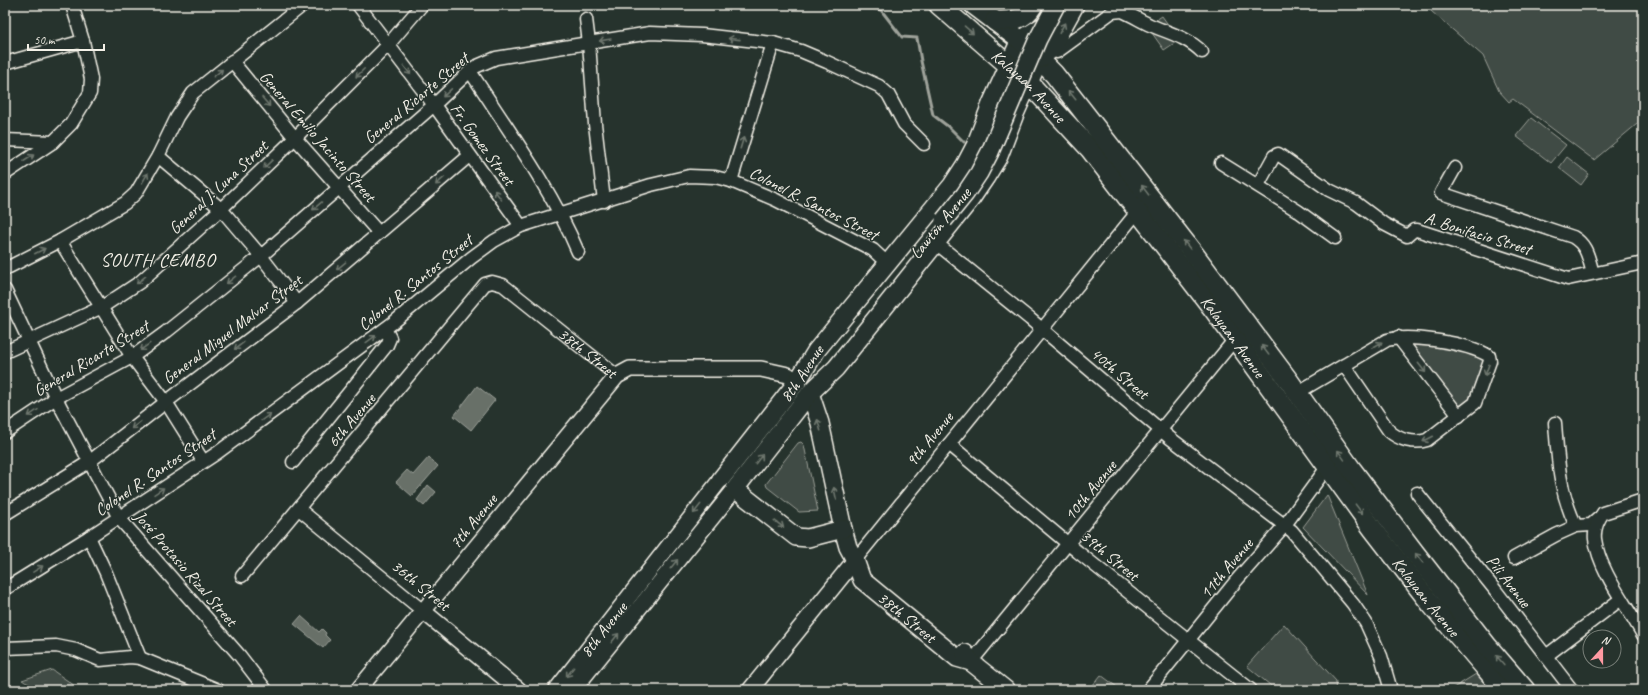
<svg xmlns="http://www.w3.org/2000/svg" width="1648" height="695" viewBox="0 0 1648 695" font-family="Caveat,sans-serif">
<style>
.green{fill:#414b45;stroke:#9a9e96}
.water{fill:#676f68;stroke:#9fa39b}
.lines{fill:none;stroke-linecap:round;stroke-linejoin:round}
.stream{stroke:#9fa39b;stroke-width:3}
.minor-casing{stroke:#f4f1e8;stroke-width:15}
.tertiary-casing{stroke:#f4f1e8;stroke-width:18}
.secondary-casing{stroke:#f4f1e8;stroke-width:20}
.primary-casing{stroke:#f4f1e8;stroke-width:22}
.minor{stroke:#26332d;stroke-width:12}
.tertiary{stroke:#26332d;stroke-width:15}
.secondary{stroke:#26332d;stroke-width:17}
.primary{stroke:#26332d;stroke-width:19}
.secondary-bridge-casing{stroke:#f4f1e8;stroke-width:20;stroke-linecap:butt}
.secondary-bridge{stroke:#26332d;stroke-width:17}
.oneway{stroke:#6e766e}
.labels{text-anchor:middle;stroke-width:3;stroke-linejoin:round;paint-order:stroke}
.street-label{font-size:17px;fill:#f4f1e8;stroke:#26332d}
.quarter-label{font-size:19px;letter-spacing:1px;fill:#f4f1e8;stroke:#26332d}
</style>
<rect width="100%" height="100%" fill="#26332d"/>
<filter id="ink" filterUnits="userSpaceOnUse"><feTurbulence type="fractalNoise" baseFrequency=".025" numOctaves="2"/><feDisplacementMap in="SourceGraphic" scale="8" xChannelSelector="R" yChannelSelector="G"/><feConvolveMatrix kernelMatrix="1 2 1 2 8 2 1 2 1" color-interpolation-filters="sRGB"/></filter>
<g filter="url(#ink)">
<!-- green -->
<g class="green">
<path d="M1424,5H1643V119L1594,160L1513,99L1509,102L1499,91L1483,56Z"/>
<path d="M1162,16L1179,40L1164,50L1147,26Z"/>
<path d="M1531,118L1566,145L1551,163L1516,136Z"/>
<path d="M1567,157L1589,174L1581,185L1559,168Z"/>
<path d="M1412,341L1476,351L1485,358L1468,402L1455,407L1411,344Z"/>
<path d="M801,442L804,445L818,511L799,512L767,487L766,484L798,443Z"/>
<path d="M1327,495L1368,595L1303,527Z"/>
<path d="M1284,624L1336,681L1335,690H1276L1247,666Z"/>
<path d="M52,670L81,690C59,690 41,693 22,680Z"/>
<path d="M1476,674L1490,690H1450Z"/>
<path d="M1101,675L1121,690H1089Z"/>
</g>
<!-- water -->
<g class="water">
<path d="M477,386L495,400L471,430L454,416Z"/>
<path d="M429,457L438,466L412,496L396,482L407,470L413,475Z"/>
<path d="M428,485L436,492L424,506L417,500Z"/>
<path d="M301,616L319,632L322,629L326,633L325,635L330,640L323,648L294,624Z"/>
</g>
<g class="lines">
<!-- stream -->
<path class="stream" d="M856,5L881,10L902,37L917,38L921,61L933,115L950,128L964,142"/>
<!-- minor casing -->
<g class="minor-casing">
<g id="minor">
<path d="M358,5L434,105L521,226"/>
<path d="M586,19L589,43L595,124L604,201"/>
<path d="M1049,50L1057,52L1112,12L1122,11C1132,15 1141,21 1150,25C1169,33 1187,37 1202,52"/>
<path d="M232,61L295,138L379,233"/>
<path d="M5,63L83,41"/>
<path d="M470,71C507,128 552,190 578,252"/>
<path d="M5,140L53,142L71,124L90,93L91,79L83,41L72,5"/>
<path d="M158,156L221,209L261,256L297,303"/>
<path d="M1221,163L1298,211L1335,238"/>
<path d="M1455,168L1441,193L1573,237C1588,246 1588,258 1593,273"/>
<path d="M5,174L53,142"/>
<path d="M731,181L773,43"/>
<path d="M1258,185L1274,156L1278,154L1329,190L1356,203L1384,224L1407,236L1414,230H1417L1568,279L1643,263"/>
<path d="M60,241L132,357L166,402L203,461"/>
<path d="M936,243L1030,319L1170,438L1292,531L1353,604L1366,623L1381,656L1391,690"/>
<path d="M5,269L60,241L125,203L136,193L158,156L177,117L193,93L303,5"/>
<path d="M5,290L56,398L119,518L240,656L266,690"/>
<path d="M1398,337L1459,416"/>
<path d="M5,352L102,307L140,282L221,209L295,138L388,45L422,5"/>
<path d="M1297,393L1307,387L1387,340C1411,334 1468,343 1489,356L1490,361L1475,403L1427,440C1414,444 1399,440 1389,431L1344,365"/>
<path d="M1555,423C1558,461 1559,491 1576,526L1591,525L1599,518"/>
<path d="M5,432L56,398L132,357L166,332L261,256L434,105L470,71L475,67L496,58L650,33L702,35L773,43L801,51L827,62L879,86L888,94L904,124L924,144"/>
<path d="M949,444L1078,552L1251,690"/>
<path d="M293,462L387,345L390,338L385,329"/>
<path d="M1417,493L1496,591L1572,690"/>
<path d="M1643,500L1603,513C1598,520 1594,530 1595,539C1599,571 1628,607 1643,635"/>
<path d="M299,509L423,611"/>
<path d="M5,514L89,462L166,402L297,303L469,156"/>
<path d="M89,537L106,573L140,658"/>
<path d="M1514,558L1556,535L1576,526"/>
<path d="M855,560L1138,211"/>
<path id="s1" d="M242,576L485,284L492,282L503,285L617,376"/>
<path d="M5,589L89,537L217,453L394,322L471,258L494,241L521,226L651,185L689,176L715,177L731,181L776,200L873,250L888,264"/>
<path d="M5,648L56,646L76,650L100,660L130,657L140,658L218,690"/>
<path d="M1546,656L1621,599"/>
<path d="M971,662L1235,339"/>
<path d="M1148,690L1236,581L1285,525L1328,466"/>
</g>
</g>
<!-- tertiary casing -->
<g class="tertiary-casing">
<g id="tertiary">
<path d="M423,611L519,690"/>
<path d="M358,690L617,376L630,369H761L788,375L797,382"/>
<path id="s2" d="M556,690L721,479"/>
<path d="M573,690L735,489"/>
<path d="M750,690L855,560"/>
</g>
</g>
<!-- secondary casing -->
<g class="secondary-casing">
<g id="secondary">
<path id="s3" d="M810,393L820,423L843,529L848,547L855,560L862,580L957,658L971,662"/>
<path id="s4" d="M721,479L797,382L816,351L952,185L965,165L975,146L991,104L1020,40L1041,27"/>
<path d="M843,529L808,538L796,537L735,489L810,393L836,368L971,199L986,177L999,156L1015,114L1040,58V48"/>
<path d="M965,653L971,662L1006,690"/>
</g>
</g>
<!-- primary casing -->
<g class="primary-casing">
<g id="primary">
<path id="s5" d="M939,5L1029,83L1090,149L1214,310L1373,529L1431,604L1504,690"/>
<path d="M974,5L1020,40L1054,74L1191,250L1289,381L1352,470L1414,552L1488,647L1525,690"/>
<path d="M995,21C1011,21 1024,21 1033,5"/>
<path d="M1040,58L1049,50L1074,5"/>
</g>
</g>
<!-- minor -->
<use href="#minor" class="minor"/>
<!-- tertiary -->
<use href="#tertiary" class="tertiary"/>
<!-- secondary -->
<use href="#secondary" class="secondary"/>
<!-- primary -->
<use href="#primary" class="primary"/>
<!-- secondary-bridge casing -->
<g class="secondary-bridge-casing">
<path id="secondary-bridge" d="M944,220L965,194L979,173L990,152L1038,39L1056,5"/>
</g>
<!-- secondary-bridge -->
<use href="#secondary-bridge" class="secondary-bridge"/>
</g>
<!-- one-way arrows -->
<defs><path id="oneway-shaft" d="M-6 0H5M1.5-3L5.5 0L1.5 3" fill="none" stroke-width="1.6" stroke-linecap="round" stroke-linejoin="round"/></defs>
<g class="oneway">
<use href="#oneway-shaft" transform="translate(1062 28) rotate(-62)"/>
<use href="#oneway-shaft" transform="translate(969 30) rotate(41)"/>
<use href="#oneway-shaft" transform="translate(734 39) rotate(-174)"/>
<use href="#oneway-shaft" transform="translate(605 40) rotate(170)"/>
<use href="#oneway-shaft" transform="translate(407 70) rotate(52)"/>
<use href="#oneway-shaft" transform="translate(218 73) rotate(-39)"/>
<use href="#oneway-shaft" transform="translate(360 73) rotate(135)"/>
<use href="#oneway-shaft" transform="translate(447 93) rotate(137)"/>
<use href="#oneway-shaft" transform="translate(1072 95) rotate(-129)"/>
<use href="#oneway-shaft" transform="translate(266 102) rotate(50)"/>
<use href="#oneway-shaft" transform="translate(742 143) rotate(-73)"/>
<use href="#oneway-shaft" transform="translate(29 158) rotate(-33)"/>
<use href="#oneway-shaft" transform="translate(268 164) rotate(136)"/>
<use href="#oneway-shaft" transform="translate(145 178) rotate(-60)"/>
<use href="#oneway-shaft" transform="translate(440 181) rotate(139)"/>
<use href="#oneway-shaft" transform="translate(1145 190) rotate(-127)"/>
<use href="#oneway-shaft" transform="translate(498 195) rotate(-126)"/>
<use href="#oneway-shaft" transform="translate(317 206) rotate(139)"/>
<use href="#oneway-shaft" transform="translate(1187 245) rotate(-128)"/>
<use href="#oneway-shaft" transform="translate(40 251) rotate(-27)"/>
<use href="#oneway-shaft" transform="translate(341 266) rotate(140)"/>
<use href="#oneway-shaft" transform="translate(141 280) rotate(141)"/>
<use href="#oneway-shaft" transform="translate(231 280) rotate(141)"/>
<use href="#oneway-shaft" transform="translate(371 339) rotate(-36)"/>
<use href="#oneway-shaft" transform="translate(1377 345) rotate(-30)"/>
<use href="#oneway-shaft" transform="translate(239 346) rotate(143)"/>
<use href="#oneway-shaft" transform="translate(145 347) rotate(144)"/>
<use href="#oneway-shaft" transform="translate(1265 350) rotate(-127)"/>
<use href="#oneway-shaft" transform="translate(1422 368) rotate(52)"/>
<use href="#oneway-shaft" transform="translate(1487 370) rotate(110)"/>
<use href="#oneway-shaft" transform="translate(33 413) rotate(146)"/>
<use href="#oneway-shaft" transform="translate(266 417) rotate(-36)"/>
<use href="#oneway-shaft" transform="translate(136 425) rotate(142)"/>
<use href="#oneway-shaft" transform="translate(819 425) rotate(-106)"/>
<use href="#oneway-shaft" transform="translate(1428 439) rotate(153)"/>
<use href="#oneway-shaft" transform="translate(1341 455) rotate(-125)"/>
<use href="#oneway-shaft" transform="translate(759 459) rotate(-52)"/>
<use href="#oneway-shaft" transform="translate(159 491) rotate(-34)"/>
<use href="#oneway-shaft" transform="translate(835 493) rotate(-102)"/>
<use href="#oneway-shaft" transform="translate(697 509) rotate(128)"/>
<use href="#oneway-shaft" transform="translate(1359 509) rotate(53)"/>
<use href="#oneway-shaft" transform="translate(779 524) rotate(37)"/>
<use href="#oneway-shaft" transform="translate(1419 558) rotate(-128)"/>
<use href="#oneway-shaft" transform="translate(674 564) rotate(-51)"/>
<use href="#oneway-shaft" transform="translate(38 569) rotate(-32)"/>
<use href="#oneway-shaft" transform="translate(615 638) rotate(-51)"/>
<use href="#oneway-shaft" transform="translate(1500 660) rotate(-130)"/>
<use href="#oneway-shaft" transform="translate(570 672) rotate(128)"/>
</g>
</g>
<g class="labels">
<!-- street labels -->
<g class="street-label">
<text dy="6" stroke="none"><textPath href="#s5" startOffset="121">Kalayaan Avenue</textPath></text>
<text transform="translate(416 98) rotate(-40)" y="6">General Ricarte Street</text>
<text transform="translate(318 136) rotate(49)" y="6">General Emilio Jacinto Street</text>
<text transform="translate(483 144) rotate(54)" y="6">Fr. Gomez Street</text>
<text transform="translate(218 187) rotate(-43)" y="6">General J. Luna Street</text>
<text transform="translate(814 203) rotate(27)" y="6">Colonel R. Santos Street</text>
<text transform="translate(940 223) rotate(-51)" y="6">Lawton Avenue</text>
<text transform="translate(1478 233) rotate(17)" y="6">A. Bonifacio Street</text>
<text transform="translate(415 282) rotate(-39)" y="6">Colonel R. Santos Street</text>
<text transform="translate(232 329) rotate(-37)" y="6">General Miguel Malvar Street</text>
<text dy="6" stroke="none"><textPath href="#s5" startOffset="445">Kalayaan Avenue</textPath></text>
<text dy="6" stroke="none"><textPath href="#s1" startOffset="507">38th Street</textPath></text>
<text transform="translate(91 358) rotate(-31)" y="6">General Ricarte Street</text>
<text dy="6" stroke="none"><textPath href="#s4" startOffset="133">8th Avenue</textPath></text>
<text transform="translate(1120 373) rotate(40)" y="6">40th Street</text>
<text transform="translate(351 420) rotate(-50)" y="6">6th Avenue</text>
<text transform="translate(929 439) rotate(-51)" y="6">9th Avenue</text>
<text transform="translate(155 472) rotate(-34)" y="6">Colonel R. Santos Street</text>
<text transform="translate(1090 490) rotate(-51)" y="6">10th Avenue</text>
<text transform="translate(473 521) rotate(-51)" y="6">7th Avenue</text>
<text transform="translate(1110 555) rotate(39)" y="6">39th Street</text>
<text transform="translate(186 568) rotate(49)" y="6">José Protasio Rizal Street</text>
<text transform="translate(1226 568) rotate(-50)" y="6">11th Avenue</text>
<text transform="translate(1509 581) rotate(52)" y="6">Pili Avenue</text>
<text transform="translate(421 585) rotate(39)" y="6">36th Street</text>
<text dy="6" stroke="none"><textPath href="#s5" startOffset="769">Kalayaan Avenue</textPath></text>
<text dy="6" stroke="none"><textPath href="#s3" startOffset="253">38th Street</textPath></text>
<text dy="6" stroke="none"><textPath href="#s2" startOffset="77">8th Avenue</textPath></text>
</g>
<!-- quarter labels -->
<g class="quarter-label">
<text x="158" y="266">SOUTH CEMBO</text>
</g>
</g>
<!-- margin -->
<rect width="1648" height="695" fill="none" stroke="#26332d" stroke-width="20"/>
<rect x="10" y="10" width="1628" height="675" fill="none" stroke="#f4f1e8" stroke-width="1.5" filter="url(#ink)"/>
<!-- north arrow -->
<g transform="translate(1602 649) rotate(21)"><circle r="19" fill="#26332d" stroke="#787f78"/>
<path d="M0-3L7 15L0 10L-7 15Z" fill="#ff9aa2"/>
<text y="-6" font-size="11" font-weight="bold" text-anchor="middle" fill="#f4f1e8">N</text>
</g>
<!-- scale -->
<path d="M28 44v6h76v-6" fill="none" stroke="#f4f1e8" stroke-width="2"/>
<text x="34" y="44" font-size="12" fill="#f4f1e8" stroke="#26332d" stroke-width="3" paint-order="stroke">50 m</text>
</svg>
